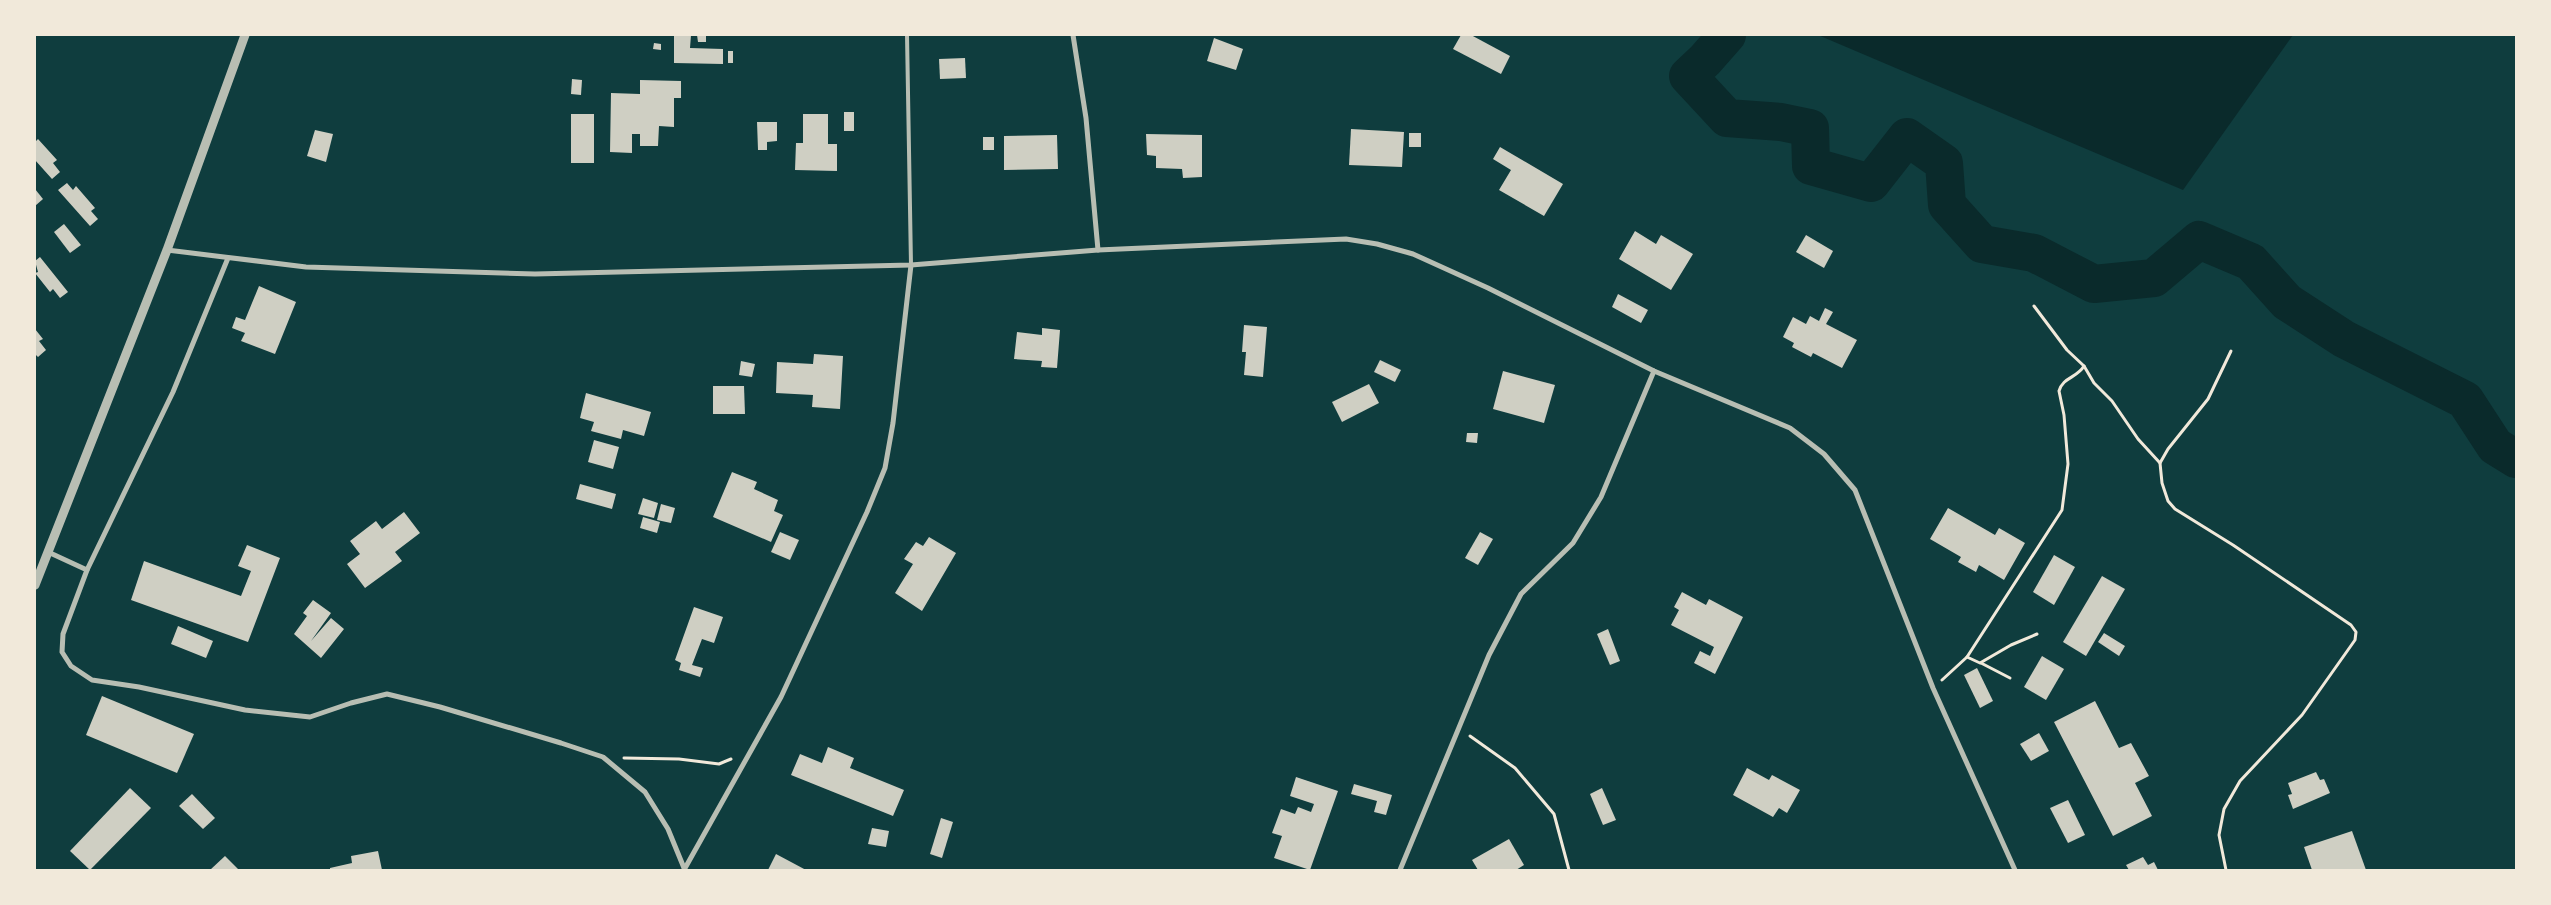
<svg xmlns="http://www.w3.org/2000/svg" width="2551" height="905" viewBox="0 0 2551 905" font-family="'Open Sans',sans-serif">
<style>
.water{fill:#0a2a2b}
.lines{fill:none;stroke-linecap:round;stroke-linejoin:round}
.river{stroke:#0a2a2b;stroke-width:38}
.building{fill:#cfcfc3}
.path{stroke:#f1e9da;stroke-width:3}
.service{stroke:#b8beb3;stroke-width:4}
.minor{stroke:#b8beb3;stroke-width:5}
.tertiary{stroke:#b8beb3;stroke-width:9}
</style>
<rect width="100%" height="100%" fill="#0f3d3e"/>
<!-- water -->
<path class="water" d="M1818,35H2293L2183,190Z"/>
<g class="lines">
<!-- river -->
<path class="river" d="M1727,35L1705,60L1688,76L1727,118L1781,122L1810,128L1811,166L1871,183L1907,137L1944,163L1947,205L1982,244L2034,253L2094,284L2154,278L2199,240L2251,262L2287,302L2344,339L2465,400L2495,446L2516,459"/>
</g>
<!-- building -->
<g class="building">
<path d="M674,35H691L690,48L723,49V64L674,63Z"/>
<path d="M697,35H706V42H698Z"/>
<path d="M1461,35H1471L1510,56L1501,74L1453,49Z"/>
<path d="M1214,38L1243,49L1236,70L1207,61Z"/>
<path d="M654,43L661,44V50L653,49Z"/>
<rect x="728" y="51" width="5" height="12"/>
<path d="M965,58L966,78L940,79L939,59Z"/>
<path d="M572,79L582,80L581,95L571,94Z"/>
<path d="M640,80L681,81V98H674V127L659,126L658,146H640V134H632V153L610,152L611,93L640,94Z"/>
<rect x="844" y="112" width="10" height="19"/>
<rect x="571" y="114" width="23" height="49"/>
<path d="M803,114H828V144H837V171L795,170L796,143H803Z"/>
<path d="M757,122H777V141L767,142V150H758Z"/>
<path d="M1351,129L1404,132L1402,167L1349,165Z"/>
<path d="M315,130L333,134L326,162L307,156Z"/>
<rect x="1409" y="133" width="12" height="14"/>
<path d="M1146,134L1202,135V177L1183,178L1182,169L1156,168V156L1147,155Z"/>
<path d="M1057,135L1058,169L1004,170V136Z"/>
<rect x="983" y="137" width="11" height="13"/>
<path d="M38,139L57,160L53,163L60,172L52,179L35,160V142Z"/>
<path d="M1500,147L1563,184L1544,216L1499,190L1511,170L1493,159Z"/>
<path d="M67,183L73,190L76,186L95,208L91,211L98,219L90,226L58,190Z"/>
<path d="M35,189L43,199L35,206Z"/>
<path d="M64,224L81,245L70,253L54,232Z"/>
<path d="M1635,231L1656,244L1661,235L1693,254L1671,290L1619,259Z"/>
<path d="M1806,235L1833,251L1824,268L1796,252Z"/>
<path d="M40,257L68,292L60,298L53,289L50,292L35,273L38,272L35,261Z"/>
<path d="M259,286L296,302L275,354L241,341L245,333L232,328L236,317L245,320Z"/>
<path d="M1618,294L1648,310L1641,323L1612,307Z"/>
<path d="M1825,308L1833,312L1826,324L1857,340L1842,368L1813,353L1811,357L1792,347L1794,343L1783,337L1793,317L1806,324L1810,316L1819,321Z"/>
<path d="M1244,325L1267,327L1263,377L1244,375L1246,352H1242Z"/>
<path d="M1042,328L1060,330L1057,368L1041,367L1042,361L1014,359L1017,332L1042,335Z"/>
<path d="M35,329L43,339L39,341L46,350L38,357L35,354Z"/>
<path d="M814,354L843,356L840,409L812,407L813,395L776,393L777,362L813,364Z"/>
<path d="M1380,360L1401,370L1395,382L1374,372Z"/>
<path d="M741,361L755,364L752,377L739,375Z"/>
<path d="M1503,371L1555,385L1544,423L1493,409Z"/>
<path d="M1369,384L1379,403L1342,422L1332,402Z"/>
<path d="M713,386H744L745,414H713Z"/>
<path d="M586,393L651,412L644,436L623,430L621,439L591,431L594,422L580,418Z"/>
<path d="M1467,433H1478L1477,443L1466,442Z"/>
<path d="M594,440L619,447L613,469L588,462Z"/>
<path d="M732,472L757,482L754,489L778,500L774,511L783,515L771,542L713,517Z"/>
<path d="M580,484L616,494L612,509L576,499Z"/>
<path d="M643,498L658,503L654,518L638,514Z"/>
<path d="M661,504L675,508L671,523L657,520Z"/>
<path d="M1948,508L1995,535L1999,528L2025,543L2004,580L1979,565L1976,572L1958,562L1961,557L1930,539Z"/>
<path d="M404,512L420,533L395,552L402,561L365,588L347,564L360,554L350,541L376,521L382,529Z"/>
<path d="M643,517L660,522L657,533L640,528Z"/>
<path d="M780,532L799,540L790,560L771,552Z"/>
<path d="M1480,532L1493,539L1478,565L1465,558Z"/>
<path d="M929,537L956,553L922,611L895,593L913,564L904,559L916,542L923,546Z"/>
<path d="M247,545L280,558L248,642L131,600L144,561L241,596L251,571L238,566Z"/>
<path d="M2054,555L2075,567L2054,605L2033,592Z"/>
<path d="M2102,576L2125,589L2086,656L2063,642Z"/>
<path d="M1682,592L1706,605L1709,599L1743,617L1715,674L1694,663L1700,651L1710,656L1714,647L1671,625L1679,610L1674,607Z"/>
<path d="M313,600L331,613L311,641L331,618L344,629L321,658L294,634L307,616L303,613Z"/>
<path d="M694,607L723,617L714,643L702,639L692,665L703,668L700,677L679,670L681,663L675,660Z"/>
<path d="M178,626L213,641L206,658L171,644Z"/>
<path d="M1608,629L1620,661L1610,665L1597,634Z"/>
<path d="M2104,633L2125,646L2119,656L2098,642Z"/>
<path d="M2042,656L2064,669L2046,700L2024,687Z"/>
<path d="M1977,668L1993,701L1980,708L1964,675Z"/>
<path d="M102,696L194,734L177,773L86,735Z"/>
<path d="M2095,701L2119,748L2131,743L2149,776L2135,783L2152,816L2113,836L2054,722Z"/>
<path d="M2039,733L2049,751L2031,761L2020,744Z"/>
<path d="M828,747L854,758L850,768L904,790L893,816L791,775L800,754L822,763Z"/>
<path d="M1747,768L1769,780L1772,775L1800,790L1787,813L1779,808L1773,817L1733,795Z"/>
<path d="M2316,772L2320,780L2324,779L2330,793L2293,809L2288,795L2292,794L2288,783Z"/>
<path d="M1296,777L1338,791L1310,870L1274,858L1282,836L1272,833L1281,809L1295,814L1298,807L1311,812L1314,804L1290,796Z"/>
<path d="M1354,784L1392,795L1386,815L1374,812L1377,801L1351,794Z"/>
<path d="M130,788L151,808L90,870L70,851Z"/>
<path d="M1602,788L1616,820L1603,825L1590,794Z"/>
<path d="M192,794L215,818L203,829L179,806Z"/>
<path d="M2068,800L2085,835L2068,843L2050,808Z"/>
<path d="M941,818L953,822L942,858L930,854Z"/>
<path d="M872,828L889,831L886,847L868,844Z"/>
<path d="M2352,831L2366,870H2312L2304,847Z"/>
<path d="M1509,839L1524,865L1516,870H1478L1472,860Z"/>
<path d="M378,851L382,870H330V868L352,863L351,856Z"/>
<path d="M776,854L806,870H768Z"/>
<path d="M225,856L239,870H210Z"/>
<path d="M2143,857L2148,865L2154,862L2158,870H2129L2126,865Z"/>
</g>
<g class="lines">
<!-- path -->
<g class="path">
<path d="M2034,306L2067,350L2084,366L2094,383L2112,401L2138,439L2160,463L2162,483L2168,501L2175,509L2233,545L2351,625L2356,632L2355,640L2302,715L2240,781L2224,809L2219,835L2226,870"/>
<path d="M2160,463L2168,449L2208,399L2231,351"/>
<path d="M1967,657L1980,663L2011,645L2037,634"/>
<path d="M1981,663L2010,678"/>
<path d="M1942,680L1967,657L2062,510L2068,464L2064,415L2059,391C2063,377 2077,378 2084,366"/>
<path d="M1470,736L1515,768L1554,814L1569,870"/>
<path d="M624,758L679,759L719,764L731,759"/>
</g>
<!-- service -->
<path class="service" d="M907,35L911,265"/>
<!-- minor -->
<g class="minor">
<path d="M1073,35L1086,118L1098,250"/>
<path d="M167,250L306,267L535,274L911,265L1098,250L1346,239L1377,244L1413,254L1488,288L1654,371L1790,428L1824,454L1855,490L1933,688L2015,870"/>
<path d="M48,552L87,570L63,634L62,652L71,666L92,680L139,687L245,710L310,717L351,703L387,694L440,707L561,743L603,757L645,792L668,829L684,868"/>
<path d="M87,570L173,392L228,258"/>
<path d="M684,870L781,697L867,512L885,468L893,423L911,265"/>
<path d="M1400,870L1489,655L1521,594L1573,543L1601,497L1654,371"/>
</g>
<!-- tertiary -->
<path class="tertiary" d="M35,585L167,250L245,35"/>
</g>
<!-- border -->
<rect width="2551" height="905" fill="none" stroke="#f1e9da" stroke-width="72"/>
</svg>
